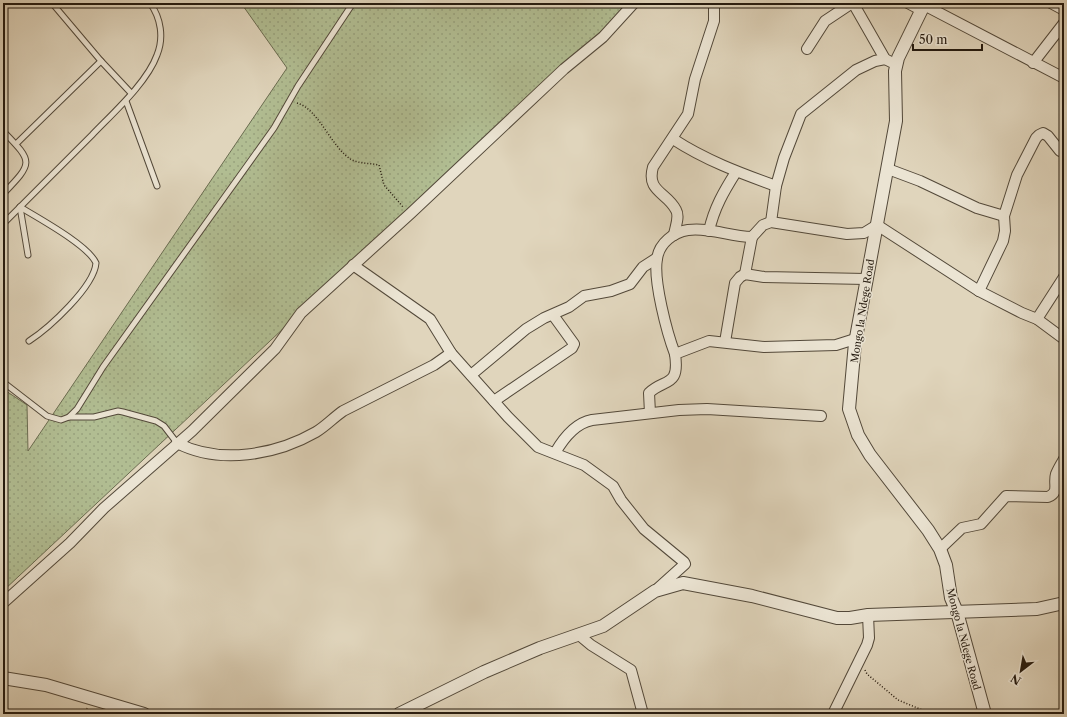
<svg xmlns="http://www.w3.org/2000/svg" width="1067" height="717" viewBox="0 0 1067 717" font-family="'Libre Caslon Text',serif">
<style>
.grass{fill:url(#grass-dots);stroke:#6a6c50}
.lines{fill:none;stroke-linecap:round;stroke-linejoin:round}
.service-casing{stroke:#53493a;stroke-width:7}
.minor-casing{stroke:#53493a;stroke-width:12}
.tertiary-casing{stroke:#53493a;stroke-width:14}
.path{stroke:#241a0f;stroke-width:1.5;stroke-dasharray:1 2;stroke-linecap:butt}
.service{stroke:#ebe4d3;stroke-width:5}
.minor{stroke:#ebe4d3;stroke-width:10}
.tertiary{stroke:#ebe4d3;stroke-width:12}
.labels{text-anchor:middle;stroke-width:3;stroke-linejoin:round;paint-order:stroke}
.street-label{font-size:10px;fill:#241a0f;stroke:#ebe4d3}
</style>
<defs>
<pattern id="grass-dots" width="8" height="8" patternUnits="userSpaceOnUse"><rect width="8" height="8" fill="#b1bd92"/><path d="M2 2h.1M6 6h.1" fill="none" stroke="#98a27d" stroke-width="1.8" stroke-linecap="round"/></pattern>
</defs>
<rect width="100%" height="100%" fill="#e0d5bc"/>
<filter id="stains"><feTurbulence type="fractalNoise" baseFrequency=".005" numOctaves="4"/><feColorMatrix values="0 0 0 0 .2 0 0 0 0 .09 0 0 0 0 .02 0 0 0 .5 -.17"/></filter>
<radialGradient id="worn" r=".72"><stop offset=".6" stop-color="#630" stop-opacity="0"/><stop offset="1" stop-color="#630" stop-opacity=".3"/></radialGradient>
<!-- grass -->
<path class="grass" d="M241,3H631L3,591V389L27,405L28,451L287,68Z"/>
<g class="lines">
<!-- service casing -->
<g class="service-casing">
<g id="service">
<path d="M52,3L101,61L131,93"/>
<path d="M126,101L157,186"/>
<path d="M3,131C33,162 34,162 3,194"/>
<path d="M16,144L101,61"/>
<path d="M20,207C38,218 88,245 96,263C94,287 49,328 29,341"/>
<path d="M20,207L28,255"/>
<path d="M3,224C33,194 62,165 92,135C112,114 147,83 157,55C164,38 161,18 150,3"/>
<path d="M3,382L47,416L61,420L69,417L77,409L103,367L274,128L298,86L353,3"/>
<path d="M69,417H94L118,411L123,412L156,421L164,426L177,443"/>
</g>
</g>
<!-- minor casing -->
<g class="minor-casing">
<g id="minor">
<path d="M853,3L885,59L891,62"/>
<path d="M908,3L921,10"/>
<path d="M1051,3L1064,10"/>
<path d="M924,5L1064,78"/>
<path d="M807,49L825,21L852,3"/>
<path d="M1033,63L1064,23"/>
<path d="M673,139C705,160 740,173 776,186"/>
<path d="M888,169L920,181L977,208L1004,216"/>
<path d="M771,222L776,186L784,158L801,114L856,70L875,61L885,59"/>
<path d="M709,231C714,208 724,191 736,172"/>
<path d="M674,235C675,227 680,217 676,210C667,192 646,192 653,167L688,114L695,79L714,21V3"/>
<path d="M353,265L430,319L451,353L508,417L538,447L584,465L613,486L621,500L644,529L684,562L685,564L655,591"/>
<path d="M745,274L752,237"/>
<path d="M979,291L1003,241L1005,231L1004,216L1017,175L1036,138L1039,135L1043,133L1048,136L1060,151"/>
<path d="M1037,319L1064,277"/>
<path d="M725,342L735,283L740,277L745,274L764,277L866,279"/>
<path d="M675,354C667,333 653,280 657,259C659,243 674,232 688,230C710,227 730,237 752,237L763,225L771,222L847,234L864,233L877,225L979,291L1022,313L1037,319L1064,339"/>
<path d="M471,375L526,329L544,318L569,307L584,296L611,291L630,284L643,267L657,258"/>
<path d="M494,401L572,348L574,344L553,315"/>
<path d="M650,413L649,393C664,378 680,388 675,354L709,341L764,347L836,345L855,339"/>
<path d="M177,443C220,465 276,455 316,432C326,426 333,418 343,411L434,365L451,353"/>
<path d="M555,453C563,439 576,423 592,420L679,410L707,409L821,416"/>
<path d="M940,549L962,528L981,524L1006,496L1048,497C1060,492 1053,484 1056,474C1058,469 1061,464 1064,459"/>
<path d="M3,603L70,543L104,508L192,431L275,349L301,313L411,213L564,69L603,37L634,3"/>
<path d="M579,635L591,645L631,670L643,714"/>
<path d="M833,714L867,645L869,638L868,615"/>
</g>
</g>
<!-- tertiary casing -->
<g class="tertiary-casing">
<g id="tertiary">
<path d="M925,3L898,58L895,71L896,121L855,343L849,409L858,435L870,455L928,530L940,549L946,565L951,598L957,612L985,714"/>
<path d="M3,678L46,685L144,714"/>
<path d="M399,714L484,672L540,648L603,626L655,591L683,583L752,596L837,618H850L868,615L1037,609L1064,603"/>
</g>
</g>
<!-- path -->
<g class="path">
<path d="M338,3L341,8"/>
<path d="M297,103C319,109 332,149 352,160C361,164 370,163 379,165L384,185L403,207"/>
<path d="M865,670L867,674L898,700L932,714"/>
<path d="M84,714L87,708"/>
</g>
<!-- service -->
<use href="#service" class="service"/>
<!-- minor -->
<use href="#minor" class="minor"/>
<!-- tertiary -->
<use href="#tertiary" class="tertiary"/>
</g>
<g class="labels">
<!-- street labels -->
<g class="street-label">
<text transform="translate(862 311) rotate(-81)" y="4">Mongo la Ndege Road</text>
<text transform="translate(964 639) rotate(75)" y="4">Mongo la Ndege Road</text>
</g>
</g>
<!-- margin -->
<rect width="1067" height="717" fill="none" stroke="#e0d5bc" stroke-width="16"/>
<rect x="4" y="4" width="1059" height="709" fill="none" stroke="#241a0f" stroke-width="2"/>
<rect x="8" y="8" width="1051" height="701" fill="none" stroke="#241a0f"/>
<!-- north arrow -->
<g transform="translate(1021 671) rotate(211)" stroke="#ebe4d3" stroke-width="3" paint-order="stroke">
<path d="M0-3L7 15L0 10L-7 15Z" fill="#241a0f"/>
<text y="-6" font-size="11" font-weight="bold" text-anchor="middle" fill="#241a0f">N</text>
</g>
<!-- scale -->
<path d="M913 44v6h69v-6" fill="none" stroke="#241a0f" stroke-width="2"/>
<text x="919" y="44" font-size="12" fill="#241a0f" stroke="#ebe4d3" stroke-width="3" paint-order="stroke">50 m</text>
<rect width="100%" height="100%" filter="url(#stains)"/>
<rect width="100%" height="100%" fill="url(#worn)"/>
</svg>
